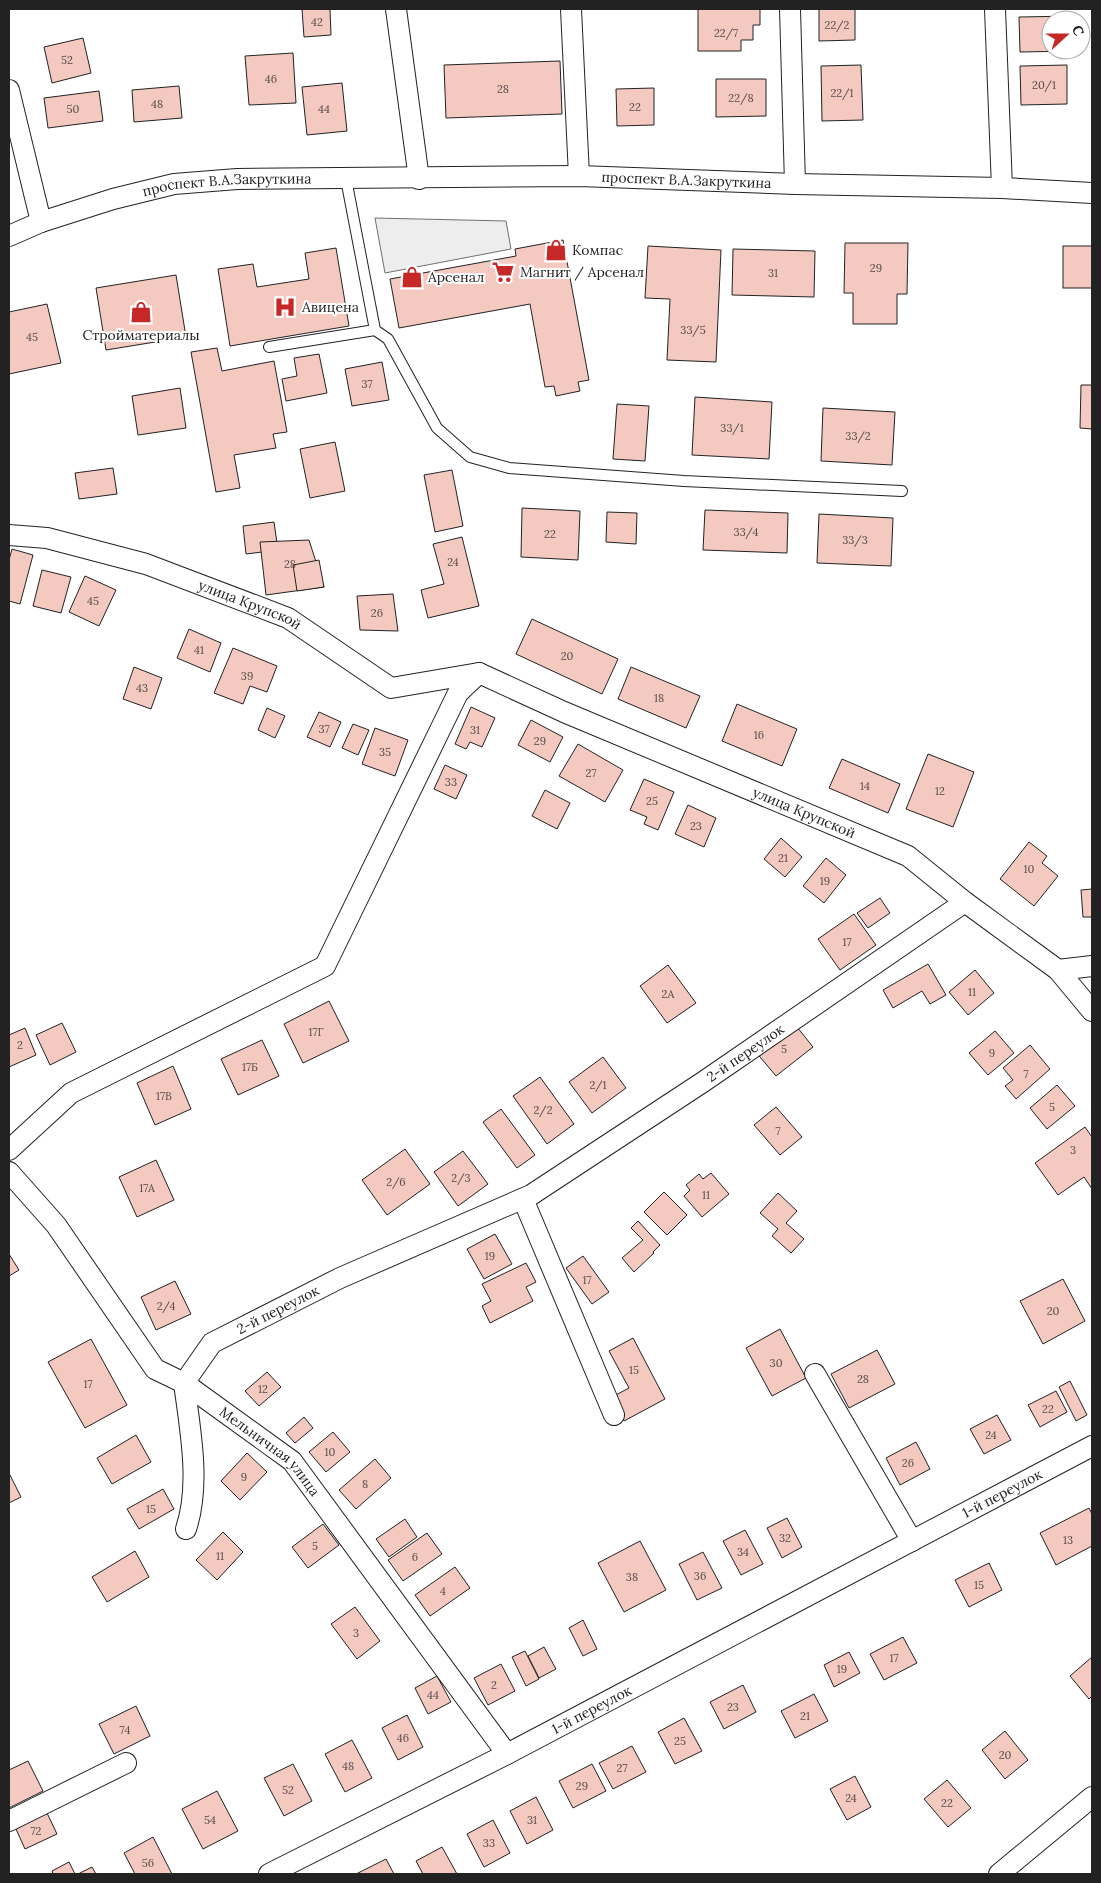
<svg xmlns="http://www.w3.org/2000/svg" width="1101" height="1883" viewBox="0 0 1101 1883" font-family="Lora,serif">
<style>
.parking{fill:#ededed;stroke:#6f6f6f}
.building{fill:#f3c9c0;stroke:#222}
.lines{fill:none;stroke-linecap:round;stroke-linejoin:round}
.lane-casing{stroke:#222;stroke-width:12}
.street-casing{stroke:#222;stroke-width:22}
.lane{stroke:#fff;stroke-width:10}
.street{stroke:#fff;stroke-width:20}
.labels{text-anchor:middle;stroke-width:4;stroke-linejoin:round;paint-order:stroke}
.number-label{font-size:11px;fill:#564c4a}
.street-label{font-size:14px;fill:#222;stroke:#fff}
.poi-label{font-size:14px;fill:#222;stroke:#fff;text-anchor:start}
</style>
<rect width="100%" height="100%" fill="#fff"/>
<!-- parking -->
<path class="parking" d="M375,218L506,221L511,249L385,273Z"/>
<!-- building -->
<g class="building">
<path d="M302,9H330L331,35L304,37Z"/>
<path d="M698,9H760V25H753V40H741V51H698Z"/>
<path d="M819,9H855V40L819,41Z"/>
<path d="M1074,16V20H1051V50L1075,51L1020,52L1019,17Z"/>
<path d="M83,38L91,73L52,83L44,47Z"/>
<path d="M293,53L296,103L249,105L245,56Z"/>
<path d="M560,61L562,114L446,118L444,65Z"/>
<path d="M861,65L863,120L822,121L821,66Z"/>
<path d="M1067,65V104L1021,105L1020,66Z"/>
<path d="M716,79H766V116L716,117Z"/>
<path d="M342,83L347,131L307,135L302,87Z"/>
<path d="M179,86L182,118L134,122L132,90Z"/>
<path d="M654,88V125L617,126L616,89Z"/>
<path d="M99,91L103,121L48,128L44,98Z"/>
<path d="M563,240L589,380L578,382L580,391L556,396L554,386L545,387L530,304L399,328L390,279L516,256L515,249Z"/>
<path d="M845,243H908L907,294H897V324H853V293H844Z"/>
<path d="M648,246L721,250L716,362L667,360L670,299L645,298Z"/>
<rect x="1063" y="246" width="29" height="42"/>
<path d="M336,248L349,326L230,346L218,269L253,264L257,287L309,279L305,253Z"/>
<path d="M733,249L815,251L814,297L732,295Z"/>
<path d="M176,275L186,337L106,350L96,288Z"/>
<path d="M47,304L61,363L9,374V312Z"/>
<path d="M217,348L222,371L274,361L287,432L273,434L276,448L234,455L240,488L216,492L191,352Z"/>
<path d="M319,354L327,393L286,401L282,379L297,376L294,358Z"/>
<path d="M382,362L389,400L352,406L345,369Z"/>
<path d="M1081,385H1092V429L1080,428Z"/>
<path d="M180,388L186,428L138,435L132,396Z"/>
<path d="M695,397L772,402L769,459L692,455Z"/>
<path d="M617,404L649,406L645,461L613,459Z"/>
<path d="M823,408L895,412L892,465L821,461Z"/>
<path d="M335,442L345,491L310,498L300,449Z"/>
<path d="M113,468L117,494L79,499L75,473Z"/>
<path d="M452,470L463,526L435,532L424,475Z"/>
<path d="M522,508L580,511L578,560L521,557Z"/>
<path d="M705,510L788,513L787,553L703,550Z"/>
<path d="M607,512L637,513L636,544L606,542Z"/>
<path d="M819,514L893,518L891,566L817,563Z"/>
<path d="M274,522L278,550L246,554L243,526Z"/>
<path d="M462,537L479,606L428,618L421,590L444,584L433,544Z"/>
<path d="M309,540L324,587L266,595L260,542Z"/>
<path d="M12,549L33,555L20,604L9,601V560Z"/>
<path d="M319,560L324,587L297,591L293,565Z"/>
<path d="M42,570L71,577L61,613L33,606Z"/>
<path d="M85,576L116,590L99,626L69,612Z"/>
<path d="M393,594L398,631L360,630L357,596Z"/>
<path d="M532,619L618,659L602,694L516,654Z"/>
<path d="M189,629L221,643L210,672L177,658Z"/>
<path d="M233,648L277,666L267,692L250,686L243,704L214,693Z"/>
<path d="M134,667L162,678L151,709L123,699Z"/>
<path d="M631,667L700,696L686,728L618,699Z"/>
<path d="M737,704L797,729L782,766L722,741Z"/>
<path d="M471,707L495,718L482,747L470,742L466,749L455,744Z"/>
<path d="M267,708L285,716L275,738L258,730Z"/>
<path d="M319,712L341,722L330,747L307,737Z"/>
<path d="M531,720L563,737L550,762L518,745Z"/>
<path d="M353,724L369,730L358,755L342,748Z"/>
<path d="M375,728L408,740L395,776L362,764Z"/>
<path d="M578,744L623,770L605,802L559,776Z"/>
<path d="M928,754L974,772L953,827L906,809Z"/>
<path d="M842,759L900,784L888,813L829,788Z"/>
<path d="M445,765L467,775L456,799L434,789Z"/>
<path d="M644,779L674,792L658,830L644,824L647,817L630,810Z"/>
<path d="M545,790L570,803L557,829L532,816Z"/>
<path d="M688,805L716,818L704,847L675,834Z"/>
<path d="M781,838L802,857L785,877L764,859Z"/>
<path d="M1029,842L1047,856L1042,863L1058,876L1034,906L1000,879Z"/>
<path d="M826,858L846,875L824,903L803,886Z"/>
<path d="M1092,889V917H1083L1081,890Z"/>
<path d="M880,898L890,913L868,928L857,913Z"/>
<path d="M854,914L876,945L840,970L818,939Z"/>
<path d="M928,964L946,995L930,1004L922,991L893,1008L883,990Z"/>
<path d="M668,965L696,1003L667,1023L640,986Z"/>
<path d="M975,970L994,993L968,1015L949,992Z"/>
<path d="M329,1001L349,1041L303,1063L284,1024Z"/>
<path d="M793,1022L813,1047L776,1076L755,1051Z"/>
<path d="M62,1023L76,1052L50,1065L36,1035Z"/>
<path d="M25,1028L36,1055L9,1067V1035Z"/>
<path d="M995,1031L1014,1053L988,1075L969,1053Z"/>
<path d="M262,1040L279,1076L238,1095L221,1059Z"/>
<path d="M1030,1045L1050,1069L1016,1099L1005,1086L1013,1080L1003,1068Z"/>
<path d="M603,1057L626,1088L592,1113L569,1082Z"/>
<path d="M173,1066L191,1109L155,1125L137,1083Z"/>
<path d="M540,1077L574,1124L547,1144L513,1096Z"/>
<path d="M1057,1085L1075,1106L1047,1129L1030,1108Z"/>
<path d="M776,1107L802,1137L780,1155L754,1125Z"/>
<path d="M501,1109L535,1155L517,1168L483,1122Z"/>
<path d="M1085,1127L1092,1137V1189L1084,1177L1058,1195L1035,1163Z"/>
<path d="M405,1149L430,1184L387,1215L362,1180Z"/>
<path d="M463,1151L488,1184L458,1206L434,1172Z"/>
<path d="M156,1160L174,1200L137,1217L119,1177Z"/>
<path d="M711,1173L729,1194L702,1217L684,1196L690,1190L686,1185L699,1174L703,1179Z"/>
<path d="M664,1192L687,1215L667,1235L644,1212Z"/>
<path d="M778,1193L797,1211L786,1223L804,1239L791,1253L772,1236L778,1229L760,1213Z"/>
<path d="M638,1221L660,1245L653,1252L654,1253L634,1272L622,1258L643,1240L631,1228Z"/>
<path d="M495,1234L512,1264L484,1279L467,1249Z"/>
<path d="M9,1254L19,1270L9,1276Z"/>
<path d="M583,1256L609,1292L592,1304L566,1268Z"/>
<path d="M526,1263L536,1282L526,1287L533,1301L490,1323L482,1306L491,1301L482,1284Z"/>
<path d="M1063,1279L1085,1321L1043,1344L1020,1301Z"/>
<path d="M175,1281L191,1314L156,1330L141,1297Z"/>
<path d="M780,1329L806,1378L772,1396L746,1348Z"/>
<path d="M633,1338L665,1399L624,1421L612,1397L629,1388L609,1351Z"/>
<path d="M91,1339L127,1405L85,1428L48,1362Z"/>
<path d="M877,1350L895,1384L849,1408L831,1374Z"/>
<path d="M267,1372L281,1387L259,1406L245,1391Z"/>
<path d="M1070,1381L1087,1415L1076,1421L1059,1387Z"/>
<path d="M1056,1391L1067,1412L1040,1427L1028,1405Z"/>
<path d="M997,1415L1011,1440L984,1454L970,1429Z"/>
<path d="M304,1417L313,1428L295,1443L286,1433Z"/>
<path d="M333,1432L350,1452L326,1472L309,1452Z"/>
<path d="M136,1435L151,1462L112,1484L97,1458Z"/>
<path d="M916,1442L930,1469L900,1485L886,1458Z"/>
<path d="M247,1453L267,1472L240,1500L221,1481Z"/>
<path d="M375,1459L391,1478L356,1509L339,1490Z"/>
<path d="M10,1475L21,1497L9,1503V1476Z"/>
<path d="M163,1489L174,1509L139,1529L127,1509Z"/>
<path d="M1089,1508L1092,1514V1546L1056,1565L1040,1533Z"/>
<path d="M787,1518L802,1547L782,1558L767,1528Z"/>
<path d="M405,1519L417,1537L389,1557L376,1539Z"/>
<path d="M323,1524L339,1545L308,1568L292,1547Z"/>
<path d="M745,1530L763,1564L741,1575L723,1541Z"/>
<path d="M223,1532L243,1552L217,1580L196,1560Z"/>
<path d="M427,1533L442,1554L403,1581L388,1560Z"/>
<path d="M640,1541L666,1590L624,1612L598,1563Z"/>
<path d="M135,1551L149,1577L107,1602L92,1577Z"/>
<path d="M703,1552L722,1588L697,1600L679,1564Z"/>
<path d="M989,1563L1002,1590L969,1607L955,1580Z"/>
<path d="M455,1567L470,1588L430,1616L415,1595Z"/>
<path d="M355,1607L380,1641L357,1659L331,1624Z"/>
<path d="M583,1620L597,1649L583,1656L569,1628Z"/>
<path d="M903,1637L917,1663L884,1680L870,1654Z"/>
<path d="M544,1647L556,1669L539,1678L528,1656Z"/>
<path d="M525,1651L539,1679L526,1686L512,1657Z"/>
<path d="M849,1652L860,1673L834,1687L824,1665Z"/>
<path d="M1092,1657V1696L1089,1699L1070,1676Z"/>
<path d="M501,1664L515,1691L488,1705L474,1678Z"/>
<path d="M437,1676L451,1702L428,1714L415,1688Z"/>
<path d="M743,1685L756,1712L724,1729L710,1702Z"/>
<path d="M814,1694L828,1721L795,1738L781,1711Z"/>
<path d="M136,1706L150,1736L114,1754L99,1724Z"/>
<path d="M407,1715L423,1747L398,1760L382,1728Z"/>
<path d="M684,1718L702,1751L675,1764L658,1732Z"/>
<path d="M1005,1731L1028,1760L1005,1779L982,1750Z"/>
<path d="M352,1740L372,1778L345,1792L325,1754Z"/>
<path d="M632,1746L646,1772L613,1789L599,1763Z"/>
<path d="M28,1761L43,1791L9,1808V1770Z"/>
<path d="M293,1764L312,1801L284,1816L264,1778Z"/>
<path d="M592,1764L606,1791L573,1808L559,1781Z"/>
<path d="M855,1776L871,1807L847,1820L830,1789Z"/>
<path d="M947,1780L971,1808L948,1827L924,1799Z"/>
<path d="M217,1791L238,1831L203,1849L182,1809Z"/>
<path d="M536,1797L553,1830L527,1844L510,1811Z"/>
<path d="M47,1813L57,1834L25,1849L16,1829Z"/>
<path d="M493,1820L510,1853L484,1867L467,1834Z"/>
<path d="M153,1837L172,1874H135L124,1853Z"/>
<path d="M442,1847L457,1874H423L416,1861Z"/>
<path d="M386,1859L394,1874H356Z"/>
<path d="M69,1862L75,1874H53L52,1871Z"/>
<path d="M92,1867L96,1874H78Z"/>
</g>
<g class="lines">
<!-- lane casing -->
<g class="lane-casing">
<g id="lane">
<path d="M346,179L375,330L388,339L437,428L470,457L509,468L684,481L902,491"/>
<path d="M269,347L375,330"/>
</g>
</g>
<!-- street casing -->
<g class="street-casing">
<g id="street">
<path d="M396,9L419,179"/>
<path d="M571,9L579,176"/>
<path d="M790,9L795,184"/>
<path d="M995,9L1002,188"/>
<path d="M9,90L41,222"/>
<path id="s1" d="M9,236L41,222L113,199L174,184L237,179L579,176L795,184L1002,188L1092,193"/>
<path id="s2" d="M9,535L47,538L146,564L288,618L391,688L479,673L564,712L908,856L965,902L1058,970L1092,1011"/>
<path d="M1058,970L1092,966"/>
<path d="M9,1150L71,1093L325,966L458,693L479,673"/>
<path id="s3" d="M9,1172L56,1225L155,1369L184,1383L292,1461L507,1754"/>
<path d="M523,1199L614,1415"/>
<path d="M815,1374L912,1541"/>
<path id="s4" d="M186,1529C201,1484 190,1429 184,1383L212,1343L340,1278L531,1195L703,1082L965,902"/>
<path d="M9,1821L126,1763"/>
<path id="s5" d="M269,1874L507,1754L1092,1446"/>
<path d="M999,1874L1092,1797"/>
</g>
</g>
<!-- lane -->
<use href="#lane" class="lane"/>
<!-- street -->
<use href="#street" class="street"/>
</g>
<!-- icons -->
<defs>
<g id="shop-bare" transform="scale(1.725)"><path d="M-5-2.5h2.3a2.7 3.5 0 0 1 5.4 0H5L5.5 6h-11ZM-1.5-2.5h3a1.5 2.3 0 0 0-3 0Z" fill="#c62828" stroke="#fff" stroke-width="2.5" paint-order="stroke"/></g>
<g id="supermarket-bare" transform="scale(1.725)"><path d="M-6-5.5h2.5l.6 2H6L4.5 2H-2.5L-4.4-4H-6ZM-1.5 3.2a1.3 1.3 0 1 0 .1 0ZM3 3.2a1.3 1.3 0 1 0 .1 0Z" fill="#c62828" stroke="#fff" stroke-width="2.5" paint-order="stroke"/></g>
<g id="hospital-bare" transform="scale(1.725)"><path d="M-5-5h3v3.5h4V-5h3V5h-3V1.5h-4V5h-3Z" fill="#c62828" stroke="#fff" stroke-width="2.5" paint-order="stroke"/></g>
</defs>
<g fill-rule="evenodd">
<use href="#shop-bare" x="556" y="250"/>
<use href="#supermarket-bare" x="503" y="272"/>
<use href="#shop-bare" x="412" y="277"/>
<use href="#hospital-bare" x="285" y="307"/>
<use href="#shop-bare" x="141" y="312"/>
</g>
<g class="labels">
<!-- number labels -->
<g class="number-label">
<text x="317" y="26">42</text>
<text x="837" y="29">22/2</text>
<text x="726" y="37">22/7</text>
<text x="67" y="64">52</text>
<text x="271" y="83">46</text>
<text x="1044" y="89">20/1</text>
<text x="503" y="93">28</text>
<text x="842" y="97">22/1</text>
<text x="741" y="102">22/8</text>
<text x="157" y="108">48</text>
<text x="635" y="111">22</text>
<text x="73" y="113">50</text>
<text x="324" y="113">44</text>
<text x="876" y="272">29</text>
<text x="773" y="277">31</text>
<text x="693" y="334">33/5</text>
<text x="32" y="341">45</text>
<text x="367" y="388">37</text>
<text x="732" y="432">33/1</text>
<text x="858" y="440">33/2</text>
<text x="746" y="536">33/4</text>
<text x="550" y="538">22</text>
<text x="855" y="544">33/3</text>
<text x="453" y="566">24</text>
<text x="290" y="568">28</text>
<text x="93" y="605">45</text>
<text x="377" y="617">26</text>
<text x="199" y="654">41</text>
<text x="567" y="660">20</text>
<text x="247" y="680">39</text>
<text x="142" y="692">43</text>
<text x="659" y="702">18</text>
<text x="324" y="733">37</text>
<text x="475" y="734">31</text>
<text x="759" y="739">16</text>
<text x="540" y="745">29</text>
<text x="385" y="756">35</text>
<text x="591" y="777">27</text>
<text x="451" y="786">33</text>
<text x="865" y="790">14</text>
<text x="940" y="795">12</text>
<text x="652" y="805">25</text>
<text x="696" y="830">23</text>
<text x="783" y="862">21</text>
<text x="1029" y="873">10</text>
<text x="825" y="885">19</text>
<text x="847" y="946">17</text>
<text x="972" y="996">11</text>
<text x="668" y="998">2А</text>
<text x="316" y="1036">17Г</text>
<text x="20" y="1049">2</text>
<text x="784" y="1053">5</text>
<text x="992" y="1057">9</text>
<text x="250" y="1071">17Б</text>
<text x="1026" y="1078">7</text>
<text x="598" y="1089">2/1</text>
<text x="164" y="1100">17В</text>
<text x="1052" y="1111">5</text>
<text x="543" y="1114">2/2</text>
<text x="778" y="1135">7</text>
<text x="1073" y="1154">3</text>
<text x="461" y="1182">2/3</text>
<text x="396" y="1186">2/6</text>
<text x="147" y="1192">17А</text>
<text x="706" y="1199">11</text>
<text x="490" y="1260">19</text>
<text x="587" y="1284">17</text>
<text x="166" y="1310">2/4</text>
<text x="1053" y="1315">20</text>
<text x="776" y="1367">30</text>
<text x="634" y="1374">15</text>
<text x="863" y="1383">28</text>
<text x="88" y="1388">17</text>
<text x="263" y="1393">12</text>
<text x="1048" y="1413">22</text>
<text x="991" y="1439">24</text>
<text x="330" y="1456">10</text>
<text x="908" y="1467">26</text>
<text x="244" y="1481">9</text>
<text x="365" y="1488">8</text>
<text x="151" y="1513">15</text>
<text x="785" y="1542">32</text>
<text x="1068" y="1544">13</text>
<text x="315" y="1550">5</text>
<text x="743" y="1556">34</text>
<text x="220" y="1560">11</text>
<text x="415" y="1561">6</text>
<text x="700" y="1580">36</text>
<text x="632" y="1581">38</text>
<text x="979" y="1589">15</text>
<text x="443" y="1595">4</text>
<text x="356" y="1637">3</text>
<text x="894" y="1662">17</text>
<text x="842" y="1673">19</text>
<text x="494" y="1689">2</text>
<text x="433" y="1699">44</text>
<text x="733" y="1711">23</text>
<text x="805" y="1720">21</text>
<text x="125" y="1734">74</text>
<text x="403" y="1742">46</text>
<text x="680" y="1745">25</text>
<text x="1005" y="1759">20</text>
<text x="348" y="1770">48</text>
<text x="622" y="1772">27</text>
<text x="582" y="1790">29</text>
<text x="288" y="1794">52</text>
<text x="851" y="1802">24</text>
<text x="947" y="1807">22</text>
<text x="210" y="1824">54</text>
<text x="532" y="1824">31</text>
<text x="36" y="1835">72</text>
<text x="489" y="1847">33</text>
<text x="148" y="1867">56</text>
</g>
<!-- street labels -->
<g class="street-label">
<text dy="5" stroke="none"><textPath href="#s1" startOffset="686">проспект В.А.Закруткина</textPath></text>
<text dy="5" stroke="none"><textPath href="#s1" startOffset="226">проспект В.А.Закруткина</textPath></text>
<text dy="5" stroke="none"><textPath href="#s2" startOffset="252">улица Крупской</textPath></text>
<text dy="5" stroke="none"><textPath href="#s2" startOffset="860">улица Крупской</textPath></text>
<text dy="5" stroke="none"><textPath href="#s4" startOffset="805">2-й переулок</textPath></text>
<text dy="5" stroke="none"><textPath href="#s4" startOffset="270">2-й переулок</textPath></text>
<text dy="5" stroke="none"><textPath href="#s3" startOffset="388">Мельничная улица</textPath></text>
<text dy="5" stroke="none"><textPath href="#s5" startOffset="826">1-й переулок</textPath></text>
<text dy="5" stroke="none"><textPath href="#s5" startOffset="362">1-й переулок</textPath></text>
</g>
<!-- poi labels -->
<g class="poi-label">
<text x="572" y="255">Компас</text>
<text x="520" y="277">Магнит / Арсенал</text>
<text x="428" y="282">Арсенал</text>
<text x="302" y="312">Авицена</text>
<text x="141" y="340" text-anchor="middle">Стройматериалы</text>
</g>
</g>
<!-- border -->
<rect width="1101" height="1883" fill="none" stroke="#222222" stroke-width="20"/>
<!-- north arrow -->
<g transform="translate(1066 35) rotate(69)"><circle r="24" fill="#ffffff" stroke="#a7a7a7"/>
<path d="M0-4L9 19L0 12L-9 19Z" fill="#c62828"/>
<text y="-8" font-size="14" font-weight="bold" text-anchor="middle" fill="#222222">С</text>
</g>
</svg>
